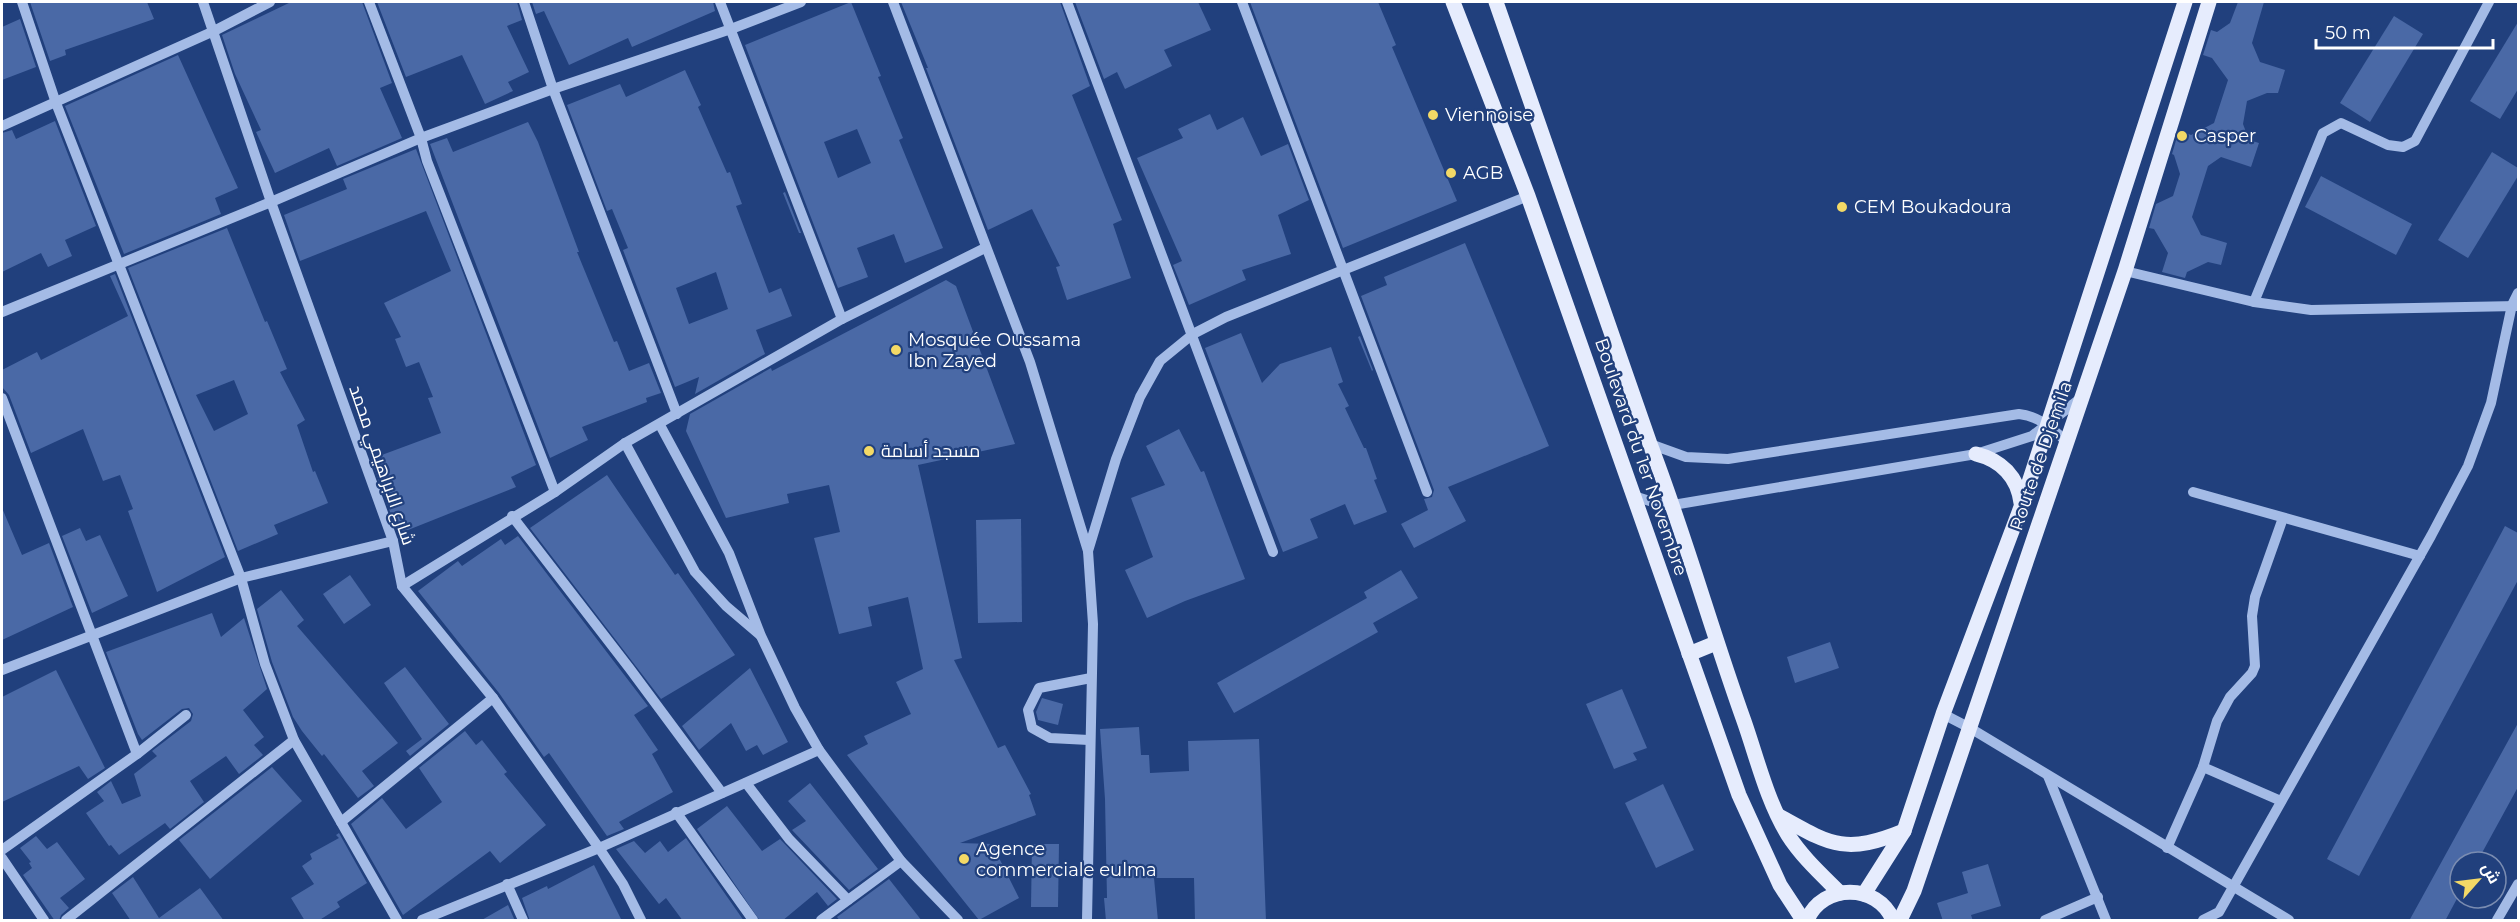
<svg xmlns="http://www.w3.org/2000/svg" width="2520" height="922" viewBox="0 0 2520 922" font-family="Montserrat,Cairo,sans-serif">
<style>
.building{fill:#4a69a6;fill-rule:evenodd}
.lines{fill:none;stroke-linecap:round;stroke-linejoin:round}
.minor{stroke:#a4bbe6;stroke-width:10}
.major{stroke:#e6ecfd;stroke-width:15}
.poi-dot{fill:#f3d966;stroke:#21407d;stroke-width:2}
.labels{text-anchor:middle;stroke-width:4.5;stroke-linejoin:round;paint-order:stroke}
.poi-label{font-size:18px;fill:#fff;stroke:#21407d;text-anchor:start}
.street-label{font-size:18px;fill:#fff;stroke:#21407d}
</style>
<rect width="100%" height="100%" fill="#21407d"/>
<!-- building -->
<g class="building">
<path d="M30,2H147L154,19L65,50L66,55L50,61Z"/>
<path d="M291,2H362L392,83L380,88L402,138L337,166L329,148L275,173L256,132L261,130L235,74L222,35Z"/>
<path d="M377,2H517L522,20L507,26L529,72L508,82L513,91L485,104L462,55L406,77Z"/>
<path d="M532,2H713L715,11L632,47L628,38L569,65L544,11L536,14Z"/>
<path d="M851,2L881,76L878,77L903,138L899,140L943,248L905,263L894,234L857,248L868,277L838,288L745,45ZM857,129L871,163L838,178L824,142Z"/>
<path d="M901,2H1060L1090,86L1072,95L1122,220L1113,224L1131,278L1067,300L1056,267L1060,266L1032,209L988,230L926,68H928Z"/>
<path d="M1075,2H1198L1211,30L1164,50L1172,66L1125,89L1117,72L1104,79Z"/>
<path d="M1250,2H1378L1396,45L1392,47L1457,201L1343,248Z"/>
<path d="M2238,2H2264L2252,43L2260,62L2285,70L2278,93H2267L2247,101L2243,124L2249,140L2259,143L2251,167L2221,157L2208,166L2192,217L2201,235L2227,243L2221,265L2208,262L2187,272L2185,278L2162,272L2168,253L2154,229L2149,228L2156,204L2173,196L2180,174L2174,155L2172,154L2179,130L2191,135L2214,123L2228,80L2212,58L2203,55L2211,30L2217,32L2230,23Z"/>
<path d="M2394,16L2423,34L2370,122L2340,103Z"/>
<path d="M20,19L36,67L2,80V27Z"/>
<path d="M2518,22V89L2500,119L2470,101Z"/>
<path d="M178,55L238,188L215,198L221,214L124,254L65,106Z"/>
<path d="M685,70L701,105L698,107L727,173L730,172L742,204L736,206L769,293L781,288L792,316L756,330L765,354L695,394L699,377L675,387L623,250L628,248L612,209L607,211L567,105L620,84L626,97ZM716,272L728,309L689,324L676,288Z"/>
<path d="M1210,114L1217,130L1243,117L1261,156L1288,144L1309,200L1278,215L1291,254L1242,270L1246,280L1189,305L1173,265L1182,261L1137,158L1183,138L1178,129Z"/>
<path d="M55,121L96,226L65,240L72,256L48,267L41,253L2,272V133L12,130L16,139Z"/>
<path d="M528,122L538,142L579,252H577L614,342L617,341L629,371L649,363L661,393L646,398L647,402L582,427L588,440L550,458L430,144L447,138L453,152Z"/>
<path d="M416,149L536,465L511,477L516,487L398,534L371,459L441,433L428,398L433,397L419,362L406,367L395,339L401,337L384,303L451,271L426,211L300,261L284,215L347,189L343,179Z"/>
<path d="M2492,152L2518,168V176L2468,258L2438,240Z"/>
<path d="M2321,176L2412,224L2396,255L2305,207Z"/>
<path d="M785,192L801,233H799L783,193Z"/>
<path d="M227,228L265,322L267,321L287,369L280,372L305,420L297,425L313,472L315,471L328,503L274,525L278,534L238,551L128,268ZM234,380L248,414L214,431L196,395Z"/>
<path d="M1465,243L1549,446L1448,487L1466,521L1414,548L1401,524L1428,510L1424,499L1432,497L1434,490L1361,296L1387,285L1384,277Z"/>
<path d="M115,274L225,557L157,592L128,511L133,509L120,475L103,481L83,429L31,453L9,395L2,387V370L37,352L41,360L128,316L110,276Z"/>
<path d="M946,280L956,286L1015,444L918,465L962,658L954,660L998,748L1005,745L1031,794L1029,795L1036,815L960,843L992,844L1019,898L979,920L847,755L868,744L864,736L911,714L896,682L923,669L908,597L868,607L872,626L839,634L814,538L840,532L829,485L787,494L789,503L726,518L686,431L690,414L771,368L772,371Z"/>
<path d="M1241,333L1262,383L1280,364L1331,347L1343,382L1338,384L1349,406L1345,408L1364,448H1366L1377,479L1374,480L1387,512L1354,525L1345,504L1310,519L1318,538L1283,552L1205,348Z"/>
<path d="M1360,336L1373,370L1372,371L1358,337Z"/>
<path d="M1179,429L1201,472L1204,471L1245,579L1185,601L1147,618L1125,570L1153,557L1131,498L1165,485L1146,446Z"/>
<path d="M607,475L675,575L678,573L735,655L661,699L530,528Z"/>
<path d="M2,508L22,555L49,543L73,607L2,640Z"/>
<path d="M1021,519L1022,622L978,623L976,520Z"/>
<path d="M2505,526L2518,533V580L2359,876L2327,859Z"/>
<path d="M80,528L86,541L100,535L128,596L92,613L62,536Z"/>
<path d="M518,536L648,706L634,715L658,750L652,754L673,792L619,822L624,829L607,836L549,753L544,757L499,693L418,591L458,561L462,566L501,539L505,545Z"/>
<path d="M1401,570L1418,598L1373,623L1378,632L1234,713L1217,683L1367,598L1364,592Z"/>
<path d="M350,575L371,605L344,624L323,594Z"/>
<path d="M281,590L304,620L297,626L398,743L362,771L374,786L358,798L324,754L322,756L302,731L293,717L272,662L257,609Z"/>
<path d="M212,613L221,637L244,618L267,689L243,710L264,737L254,745L263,755L239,774L226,756L190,781L204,802L170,829L165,823L119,855L111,845L109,846L86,813L104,801L97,792L111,781L122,804L141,796L134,774L157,756L152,751L191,721L193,714L189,708L182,709L142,740L138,734L106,652Z"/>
<path d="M1830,642L1839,668L1795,683L1787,657Z"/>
<path d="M405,667L449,724L410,756L406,751L422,739L384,683Z"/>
<path d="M750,668L788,742L763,755L757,745L746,751L731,723L699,750L682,726Z"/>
<path d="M56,670L105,768L88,779L79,766L2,802V697Z"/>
<path d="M1622,689L1647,748L1633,753L1637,760L1614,769L1586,704Z"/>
<path d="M1042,698L1063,704L1058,725L1038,720L1036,712Z"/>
<path d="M2518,723V787L2477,862H2460V893L2445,921H2409Z"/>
<path d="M1139,727L1141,755H1149L1150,773L1189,771L1188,741L1259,739L1266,921H1195L1194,878H1154L1158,921H1106L1104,898H1107L1105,799L1100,729Z"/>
<path d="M465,731L476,745L482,740L507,772L504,774L546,825L500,863L490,851L403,915L351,824L382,798L406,829L442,802L419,768Z"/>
<path d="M272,767L302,801L210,879L179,840Z"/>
<path d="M810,783L878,869L849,890L792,830L806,821L788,801Z"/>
<path d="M1663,784L1694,850L1656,868L1625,803Z"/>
<path d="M727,806L762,851L780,839L837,899L828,906L817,892L782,921H760L697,829Z"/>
<path d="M339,833L367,883L337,902L340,907L318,921H305L291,898L314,884L302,866L312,859L310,854L339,838L336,835Z"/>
<path d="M36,836L47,849L57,842L85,879L60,898L69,908L61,915L59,921H55L23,875L32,868L29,863L31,862L20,848Z"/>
<path d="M686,838L744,921H683L666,898L659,904L616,849L634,841L645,853L660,841L668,852Z"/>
<path d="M1032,844H1059L1058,907H1031Z"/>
<path d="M1988,864L2001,906L1971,915L1973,921H1943L1937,903L1968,893L1962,872Z"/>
<path d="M594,865L622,921H530L522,898L547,886L548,889Z"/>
<path d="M133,877L159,918L200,888L224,921H131L112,893Z"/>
<path d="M889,879L922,921H840L837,917Z"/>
<path d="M508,905L515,921H480Z"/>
</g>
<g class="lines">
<!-- minor -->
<g class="minor">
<path d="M22,2L56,103L241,578L265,664L294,740L397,920"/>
<path d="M203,2L271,202L393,541L402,586L493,698L599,848L623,884L641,920"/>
<path d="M369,2L421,138L427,161L555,492"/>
<path d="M524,2L553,89L677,414"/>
<path d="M720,2L842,319"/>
<path d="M893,2L1030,362L1088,551"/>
<path d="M1067,2L1273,552"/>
<path d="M1242,2L1427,492"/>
<path d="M2,126L214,31L270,2"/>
<path d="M2125,271L2254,302L2323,133L2341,123L2388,145L2403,147L2415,141L2489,2"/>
<path d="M2254,302L2311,310L2517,306"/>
<path d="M2,312L271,202L421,138L553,89L731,29L801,2"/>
<path d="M2,398L137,754"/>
<path d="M660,425L729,553L761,636L795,708L819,750L901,861L958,920"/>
<path d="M625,443L695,572L726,606L760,635"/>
<path d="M1650,444L1686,457L1728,459L2019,414C2039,416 2051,428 2066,441"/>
<path d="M2193,492L2420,556"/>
<path d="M1634,496L1662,505H1673L1976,454L2032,436L2081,398"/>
<path d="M512,516L630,669L722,793"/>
<path d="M402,586L555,492L625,443L842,319L985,248"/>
<path d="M2,670L241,578L393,541"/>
<path d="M1943,714L1970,728L2289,920"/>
<path d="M1089,740L1050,738L1032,728L1028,710L1039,688L1091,678"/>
<path d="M2203,767L2281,801"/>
<path d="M2048,776L2106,920"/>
<path d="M746,783L789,839L848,900"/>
<path d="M676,812L753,920"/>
<path d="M341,822L493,698"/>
<path d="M2167,848L2203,767L2217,721L2230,697L2252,673L2255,666L2252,616L2255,597L2283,518"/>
<path d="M2,850L137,754L186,715"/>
<path d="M2,858L44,920"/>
<path d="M507,884L523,920"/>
<path d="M66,920L294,740"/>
<path d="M422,920L599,848L819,750"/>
<path d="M821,920L901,861"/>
<path d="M1087,920L1093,624L1088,551L1116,459L1140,397L1160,361L1193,334L1226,317L1528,196"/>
<path d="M2045,920L2098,897"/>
<path d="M2203,920L2219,912L2431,536L2468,466L2491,403L2512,305L2518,293"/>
<path d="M2497,920L2518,884"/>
</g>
<!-- major -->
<g class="major">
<path d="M1453,2L1528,196L1739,795L1780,885L1803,920"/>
<path d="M1496,2L1650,444C1685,535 1711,629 1744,721C1757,758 1767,801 1788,835C1802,857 1822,875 1840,893"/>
<path d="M1976,454C2001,460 2018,477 2021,503"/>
<path d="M1689,654L1716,643"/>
<path d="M1779,816C1831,845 1845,855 1904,831"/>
<path d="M1864,894L1904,831L1943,714L2021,507L2185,2"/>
<path d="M1807,920C1823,883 1877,883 1893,920"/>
<path d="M1900,920L1914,891L2125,271L2209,2"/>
</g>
</g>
<!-- markers -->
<g class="poi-dot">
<circle cx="1433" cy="115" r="6"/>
<circle cx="2182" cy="136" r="6"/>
<circle cx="1451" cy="173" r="6"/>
<circle cx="1842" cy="207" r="6"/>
<circle cx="896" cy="350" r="6"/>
<circle cx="869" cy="451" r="6"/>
<circle cx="964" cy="859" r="6"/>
</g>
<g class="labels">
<!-- poi labels -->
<g class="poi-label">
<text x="1445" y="121">Viennoise</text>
<text x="2194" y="142">Casper</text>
<text x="1463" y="179">AGB</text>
<text x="1854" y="213">CEM Boukadoura</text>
<text x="908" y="346">Mosquée Oussama<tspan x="908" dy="21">Ibn Zayed</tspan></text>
<text x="881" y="457">مسجد أسامة</text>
<text x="976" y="855">Agence<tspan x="976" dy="21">commerciale eulma</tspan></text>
</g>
<!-- street labels -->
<g class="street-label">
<text transform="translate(2041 456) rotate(-71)" y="6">Route de Djemila</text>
<text transform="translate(1641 457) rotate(71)" y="6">Boulevard du 1er Novembre</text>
<text transform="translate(382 465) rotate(71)" y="6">شارع الابراهيمي محمد</text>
</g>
</g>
<!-- border -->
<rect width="2520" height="922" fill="none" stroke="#ffffff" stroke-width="6"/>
<!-- north arrow -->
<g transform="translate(2478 880) rotate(62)"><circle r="28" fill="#21407d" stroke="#7a8cb1" stroke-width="1.5"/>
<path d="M0-4.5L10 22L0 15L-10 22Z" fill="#f3d966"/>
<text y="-9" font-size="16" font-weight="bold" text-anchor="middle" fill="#ffffff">ش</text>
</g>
<!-- scale -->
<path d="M2316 39v9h177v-9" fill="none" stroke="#ffffff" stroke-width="3"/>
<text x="2325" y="39" font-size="18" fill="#ffffff" stroke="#21407d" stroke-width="4.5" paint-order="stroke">50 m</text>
</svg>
